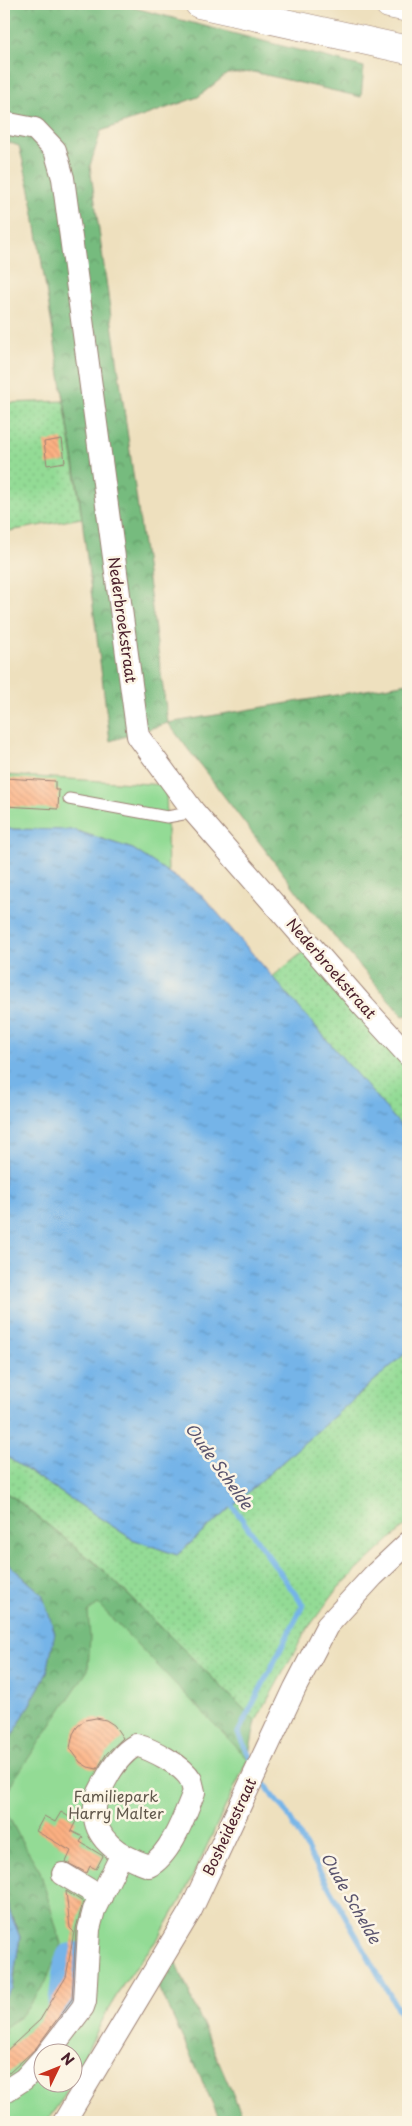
<svg xmlns="http://www.w3.org/2000/svg" width="412" height="2126" viewBox="0 0 412 2126" font-family="'Playpen Sans',sans-serif">
<style>
.grass{fill:url(#grass-dots);stroke:#6e7d60}
.forest{fill:url(#forest-crowns);stroke:#606d54}
.park{fill:#93db95;stroke:#6e7d60}
.water{fill:url(#water-ripples);stroke:#5f6a8a}
.lines{fill:none;stroke-linecap:round;stroke-linejoin:round}
.stream{stroke:#74b4e8;stroke-width:5.5}
.canal{stroke:#74b4e8;stroke-width:20}
.building{fill:url(#building-back-hatch)}
.lane-casing{stroke:#9c8074;stroke-width:13}
.street-casing{stroke:#9c8074;stroke-width:24}
.highway-casing{stroke:#9c8074;stroke-width:29}
.lane{stroke:#fff;stroke-width:11}
.street{stroke:#fff;stroke-width:22}
.highway{stroke:#fff;stroke-width:28}
.labels{text-anchor:middle;stroke-width:5;stroke-linejoin:round;paint-order:stroke}
.street-label{font-size:15px;fill:#4a1f2b;stroke:#fcf5e5}
.park-label{font-size:15px;fill:#60574b;stroke:#fcf5e5}
.water-label{font-size:16px;font-style:italic;fill:#59536d;stroke:#fcf5e5}
</style>
<defs>
<pattern id="grass-dots" width="8" height="8" patternUnits="userSpaceOnUse" patternTransform="scale(1.25)"><rect width="8" height="8" fill="#93db95"/><path d="M2 2h.1M6 6h.1" fill="none" stroke="#80bc81" stroke-width="1.8" stroke-linecap="round"/></pattern>
<pattern id="forest-crowns" width="20" height="18" patternUnits="userSpaceOnUse" patternTransform="scale(1.25)"><rect width="20" height="18" fill="#76bb7e"/><path d="M2 6a3 3 0 1 1 6 0M12 15a3 3 0 1 1 6 0" fill="none" stroke="#639767"/></pattern>
<pattern id="water-ripples" width="26" height="14" patternUnits="userSpaceOnUse" patternTransform="scale(1.25)"><rect width="26" height="14" fill="#74b4e8"/><path d="M2 4q2-2 4 0t4 0M15 11q2-2 4 0t4 0" fill="none" stroke="#6192bc"/></pattern>
<pattern id="building-back-hatch" width="6" height="6" patternUnits="userSpaceOnUse" patternTransform="scale(1.25)"><rect width="6" height="6" fill="#fcb082"/><path d="M-1 5l2 2M0 0l6 6M5-1l2 2" fill="none" stroke="#da9770"/></pattern>
</defs>
<rect width="100%" height="100%" fill="#fcf5e5"/>
<filter id="ink" filterUnits="userSpaceOnUse"><feTurbulence type="fractalNoise" baseFrequency=".02" numOctaves="2"/><feDisplacementMap in="SourceGraphic" scale="10" xChannelSelector="R" yChannelSelector="G"/><feConvolveMatrix kernelMatrix="1 2 1 2 8 2 1 2 1" color-interpolation-filters="sRGB"/></filter>
<filter id="wash" filterUnits="userSpaceOnUse"><feTurbulence type="fractalNoise" baseFrequency=".0096" numOctaves="4" result="noise"/><feDisplacementMap in="SourceGraphic" scale="20" xChannelSelector="R" yChannelSelector="G"/><feGaussianBlur stdDeviation="1.12" result="paint"/><feColorMatrix in="noise" values="0 0 0 0 0 0 0 0 0 0 0 0 0 0 0 0 0 1.4 0 .05"/><feComposite in="paint" operator="in"/></filter>
<g filter="url(#wash)">
<rect width="100%" height="100%" fill="#eee0be"/>
<!-- grass -->
<g class="grass">
<path d="M64,401L82,518L4,532V403Z"/>
<path d="M303,952L408,1068V1134L272,977Z"/>
<path d="M408,1351V1523L337,1589L306,1631L256,1721L100,1567L13,1497L4,1492V1455L132,1539L177,1555Z"/>
</g>
<!-- forest -->
<g class="forest">
<path d="M4,4H119L364,67L361,97L253,72L227,74L198,97L101,131L90,166L168,723L408,683V1015L403,1016L308,906L168,723L110,741L78,487L30,190L19,146L4,141Z"/>
<path d="M4,1492L13,1497L100,1567L256,1721L248,1759L184,1894L161,1934L124,1983L106,2013L73,2079L72,2054H42V2084H70L63,2098L46,2122H4V1997L12,1989L20,1937L4,1897V1751L47,1673L42,1594L4,1560Z"/>
<path d="M176,1962L245,2122H221L159,1987Z"/>
</g>
<!-- park -->
<g class="park">
<path d="M4,775L166,785L168,873L133,849L74,830L4,829Z"/>
<path d="M98,1604L248,1759L184,1894L161,1934L124,1983L106,2013L73,2079L72,2054H42V2084H70L63,2098L46,2122H4V2028L21,2016L46,1982L61,1944L40,1871L21,1840L4,1808L11,1784L88,1670L90,1637L88,1612Z"/>
</g>
<!-- water -->
<g class="water">
<path d="M4,829L74,830L133,849L202,895L408,1134V1351L177,1555L132,1539L4,1455Z"/>
<path d="M4,1560L42,1594L55,1633L47,1673L4,1751Z"/>
<path d="M4,1897L20,1937L12,1989L4,1997Z"/>
</g>
<g class="lines">
<!-- stream -->
<g class="stream">
<path d="M229,1501L303,1605L238,1733L250,1757"/>
<path d="M266,1785L273,1797L284,1808L408,2027"/>
</g>
<!-- canal -->
<path class="canal" d="M57,2010L64,1961L67,1954L77,1952L72,2008L59,2023"/>
</g>
<g id="blocks">
<!-- building -->
<g class="building">
<path d="M62,439L65,462L47,465L44,442Z"/>
<path d="M4,778L55,781V790H59L58,809L4,806Z"/>
<path d="M96,1718L106,1720L114,1725L123,1738L107,1753L97,1769L88,1767L80,1762L70,1748L73,1734L77,1727L85,1720Z"/>
<path d="M61,1812L76,1821L71,1831L83,1837L80,1842L103,1856L96,1869L90,1866L87,1873L66,1862L71,1851L36,1831L44,1816L55,1822Z"/>
<path d="M66,1891L83,1902L76,1928L72,1999L36,2048L9,2073L4,2071V2053L40,2020L66,1977L74,1932L70,1928Z"/>
</g>
</g>
</g>
<g filter="url(#ink)">
<use href="#blocks" fill-opacity="0" stroke="#9c8074" stroke-width="1"/>
<g class="lines">
<!-- lane casing -->
<g class="lane-casing">
<path id="lane" d="M69,799L167,817L194,812"/>
</g>
<!-- street casing -->
<g class="street-casing">
<g id="street">
<path d="M4,123L35,129L55,150L63,178L138,736L194,812L364,1007L408,1055"/>
<path d="M136,1745C151,1749 183,1765 191,1780C192,1783 193,1788 194,1792C185,1814 171,1855 149,1866C119,1856 88,1837 96,1801C97,1795 101,1789 104,1783C111,1769 122,1753 136,1745Z"/>
<path d="M63,1874L101,1897"/>
<path d="M47,2054L83,2007L85,2001L89,1929L94,1910L122,1854"/>
<path d="M4,2092L24,2079L42,2059"/>
<path d="M64,2122L191,1910L295,1688L327,1626L373,1576L408,1543"/>
</g>
</g>
<!-- highway casing -->
<g class="highway-casing">
<g id="highway">
<path d="M199,4L408,50"/>
<path d="M389,4L408,8"/>
</g>
</g>
<!-- lane -->
<use href="#lane" class="lane"/>
<!-- street -->
<use href="#street" class="street"/>
<!-- highway -->
<use href="#highway" class="highway"/>
</g>
</g>
<g class="labels">
<!-- street labels -->
<g class="street-label">
<text transform="translate(122 620) rotate(82)" y="5">Nederbroekstraat</text>
<text transform="translate(331 969) rotate(49)" y="5">Nederbroekstraat</text>
<text transform="translate(230 1827) rotate(-65)" y="5">Bosheidestraat</text>
</g>
<!-- park labels -->
<g class="park-label">
<text x="116" y="1802">Familiepark<tspan x="116" dy="17">Harry Malter</tspan></text>
</g>
<!-- water labels -->
<g class="water-label">
<text transform="translate(219 1466) rotate(54)" y="6">Oude Schelde</text>
<text transform="translate(351 1898) rotate(60)" y="6">Oude Schelde</text>
</g>
</g>
<!-- margin -->
<rect width="412" height="2126" fill="none" stroke="#fcf5e5" stroke-width="20"/>
<!-- north arrow -->
<g transform="translate(58 2068) rotate(47)"><circle r="24" fill="#fcf5e5" stroke="#b59f9b"/>
<path d="M0-4L9 19L0 12L-9 19Z" fill="#c8321e"/>
<text y="-8" font-size="14" font-weight="bold" text-anchor="middle" fill="#4a1f2b">N</text>
</g>
</svg>
